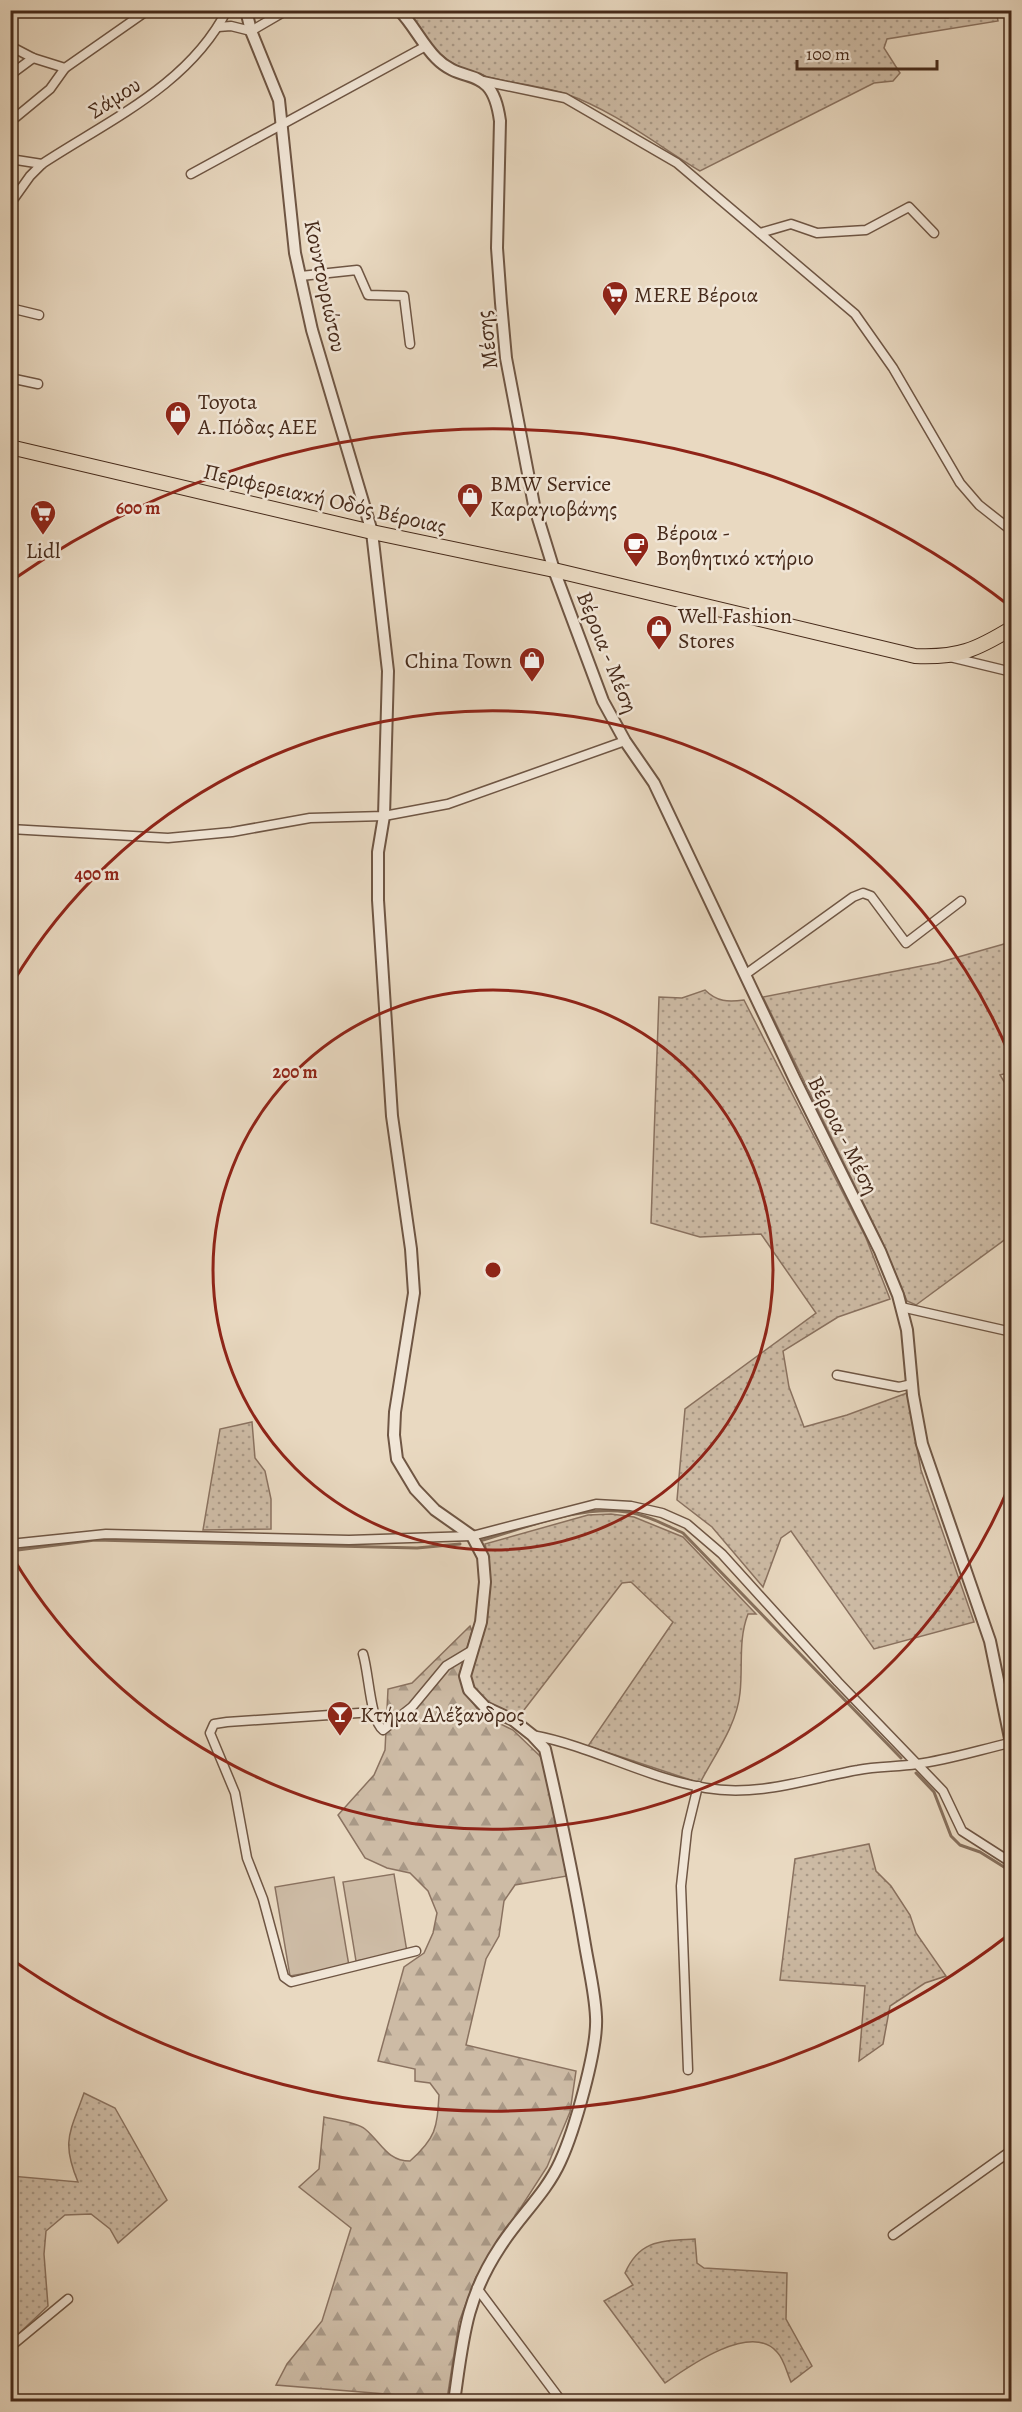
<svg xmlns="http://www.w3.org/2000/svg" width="1022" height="2412" viewBox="0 0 1022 2412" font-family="Alegreya,serif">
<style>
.grass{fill:url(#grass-dots);stroke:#8a7260;stroke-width:1.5}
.forest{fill:url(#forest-firs);stroke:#8a7260;stroke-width:1.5}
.garden{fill:#cdbba5;stroke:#8a7260;stroke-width:1.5}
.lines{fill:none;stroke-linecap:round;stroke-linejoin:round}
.stream{stroke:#87705c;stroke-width:3}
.minor-casing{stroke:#6f5644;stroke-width:11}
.tertiary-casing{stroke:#6f5644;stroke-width:14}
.primary-casing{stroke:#462a1a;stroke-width:16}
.minor{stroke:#f1e6d7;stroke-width:8}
.tertiary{stroke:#f1e6d7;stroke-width:10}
.primary{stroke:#e9d9c1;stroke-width:14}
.ring{fill:none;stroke:#8f2418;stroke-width:3}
.labels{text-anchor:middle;stroke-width:5;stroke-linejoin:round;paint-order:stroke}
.street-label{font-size:22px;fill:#462a1a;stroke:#f1e6d7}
.poi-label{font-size:22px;fill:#462a1a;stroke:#f1e6d7;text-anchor:start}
.centre{fill:#8f2418;stroke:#f1e6d7;stroke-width:3}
.ring-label{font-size:18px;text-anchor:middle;font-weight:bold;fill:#8f2418;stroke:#f1e6d7;stroke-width:5;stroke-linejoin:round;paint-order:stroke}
</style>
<defs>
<pattern id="grass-dots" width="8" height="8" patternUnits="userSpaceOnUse" patternTransform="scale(1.5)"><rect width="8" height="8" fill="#cdbba5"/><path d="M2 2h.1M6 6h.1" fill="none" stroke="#a89886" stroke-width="1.8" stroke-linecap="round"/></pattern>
<pattern id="forest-firs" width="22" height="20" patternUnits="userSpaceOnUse" patternTransform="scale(1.5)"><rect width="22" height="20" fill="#cdbba5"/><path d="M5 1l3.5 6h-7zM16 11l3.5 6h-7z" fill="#a89886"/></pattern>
</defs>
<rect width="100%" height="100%" fill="#e9d9c1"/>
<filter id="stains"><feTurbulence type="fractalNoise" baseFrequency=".00333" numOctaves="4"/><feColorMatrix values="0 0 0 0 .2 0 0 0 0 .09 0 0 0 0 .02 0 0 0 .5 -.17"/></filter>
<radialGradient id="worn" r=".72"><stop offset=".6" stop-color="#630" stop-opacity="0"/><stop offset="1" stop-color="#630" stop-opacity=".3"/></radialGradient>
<!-- grass -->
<g class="grass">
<path d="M873,10L891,17L948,18L966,11L996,10L998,21L887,39L884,48L900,73L893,81L874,83L700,171C657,145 613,110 566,94C525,80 475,84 440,54C427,42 417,25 407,11Z"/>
<path d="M1011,942V1072L1000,1075L1011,1093V1235L916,1305L907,1301L881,1239L763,997L937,963Z"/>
<path d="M705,990C717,1002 728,1002 744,1000L866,1238L890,1299L838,1317L783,1351L789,1387L804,1427L847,1415L907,1393L921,1470L974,1622L874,1649L791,1531L781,1538L763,1587L712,1527L677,1500L685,1409L816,1313L761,1234L700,1237L651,1223L659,997L682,998Z"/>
<path d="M252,1422L255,1458L265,1471L271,1499V1529L203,1530L220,1429Z"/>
<path d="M611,1514L634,1517L683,1537L756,1614H748C738,1640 743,1666 740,1693C737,1725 714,1756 700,1783L588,1746L673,1622L631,1582L622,1583L517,1719C496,1708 477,1700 469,1677L488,1557L485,1544L588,1515Z"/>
<path d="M869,1844L876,1871L891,1886L910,1915L916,1933L946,1976L925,1983L890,2006L883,2044L859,2061L865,1986L780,1980L795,1859Z"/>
<path d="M84,2093L115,2108L167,2200L118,2243L110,2229L91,2214L65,2215L46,2231L44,2254L48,2306L11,2341V2176L78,2182C61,2141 70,2133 84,2093Z"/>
<path d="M695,2239L697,2263L704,2268L787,2273L786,2319L812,2366L791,2382C787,2373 784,2359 777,2352C751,2322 689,2366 665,2383L604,2301L633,2285L625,2273C640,2239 662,2241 695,2239Z"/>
</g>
<!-- forest -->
<path class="forest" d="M470,1626L472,1631L460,1673L463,1690L482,1715L513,1730L542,1758L567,1876L515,1885L504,1901L499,1936L486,1959L466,2045L576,2071L570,2112L547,2167L476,2277L459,2322L447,2399L276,2385L287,2364L322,2321L351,2228L299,2187L319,2169L324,2117C336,2120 356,2122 365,2129C381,2142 387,2161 410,2161C436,2138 437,2128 439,2095L430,2083L415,2081V2069L378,2061L404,1967L424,1953L433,1933L437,1913L428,1891L410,1873L387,1868L365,1858L338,1815L374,1775L385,1750L388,1689L412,1683Z"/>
<!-- garden -->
<g class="garden">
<path d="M394,1874L407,1952L356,1961L343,1882Z"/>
<path d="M334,1877L349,1966L290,1976L275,1887Z"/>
</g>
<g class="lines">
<!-- stream -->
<g class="stream">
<path d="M483,1540C528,1527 580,1505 627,1512C647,1515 665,1525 683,1533L901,1758"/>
<path d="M10,1551L95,1540L417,1548L460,1544"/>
<path d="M916,1773L934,1792L951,1836L960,1845L980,1852L1012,1872"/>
</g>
<!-- minor casing -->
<g class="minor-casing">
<g id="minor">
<path d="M218,27L231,26L251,31L287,10"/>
<path d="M10,46L33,58L65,68L148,10"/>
<path d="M10,75L33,58"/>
<path d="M483,81L565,98L677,163L855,314L893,368L960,483L979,505L1012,531"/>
<path d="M10,122L50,89L65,68"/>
<path d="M10,159L42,164"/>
<path d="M191,174L426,46"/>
<path d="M10,204L30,176L42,164C109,120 189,85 227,10"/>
<path d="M760,233L791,224L817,233L866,230L909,207L934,233"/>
<path d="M301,276L357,270L368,295L404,296L410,344"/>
<path d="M10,308L39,315"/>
<path d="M10,378L38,384"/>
<path d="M950,657L1012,672"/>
<path d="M10,829L168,838L232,832L310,818L384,816L448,804L625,741"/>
<path d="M746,974L853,897L863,893L871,896L906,943L961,901"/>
<path d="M901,1307L1012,1332"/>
<path d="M837,1375L899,1387L912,1384"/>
<path d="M10,1544L106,1534L349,1540L472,1536L596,1504L631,1506L662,1513L687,1524L722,1554L838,1682L943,1791L962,1831L1012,1863"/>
<path d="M363,1654C369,1673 370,1720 383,1730L412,1707L446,1666L471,1651"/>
<path d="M373,1712L227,1722L214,1724L210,1733L235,1793L247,1858L263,1899L284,1977L291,1982L416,1951"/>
<path d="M532,1735C592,1746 646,1778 706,1788C758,1797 807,1779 858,1770C877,1766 897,1767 917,1764C948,1760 979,1750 1010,1743"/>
<path d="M688,2070L681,1886L687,1831L698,1786"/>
<path d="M893,2235L1012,2150"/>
<path d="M477,2288L562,2402"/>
<path d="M10,2347L68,2299"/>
</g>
</g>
<!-- tertiary casing -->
<g class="tertiary-casing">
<g id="tertiary">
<path d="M246,10L251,31L279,100L295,253L312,330L372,532L388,671L384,816L378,852V900L392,1116L411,1249L414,1293L395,1412L394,1435L397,1459L415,1489L435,1510L472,1536L483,1557L485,1582L481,1622L465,1676L469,1690L485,1707L513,1720L532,1735L545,1749C560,1814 574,1879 585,1945C589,1969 595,1993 596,2017C598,2049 574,2132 560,2162C546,2193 519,2217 500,2247C465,2300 463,2340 454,2402"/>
<path d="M399,10C413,24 422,44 436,58C464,87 492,62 500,121L497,248L501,303L506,358L534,505L554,570L603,701L625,741L654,783L795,1080L880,1251L898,1295L907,1330L913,1395L922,1444L990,1641L1012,1748"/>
</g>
</g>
<!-- primary casing -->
<g class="primary-casing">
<path id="primary" d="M10,447L372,532L554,570L915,656C958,658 976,650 1012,628"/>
</g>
<!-- minor -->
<use href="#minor" class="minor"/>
<!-- tertiary -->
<use href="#tertiary" class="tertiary"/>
<!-- primary -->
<use href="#primary" class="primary"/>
</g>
<!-- distance rings -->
<g class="ring">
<circle cx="493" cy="1270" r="280"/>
<path d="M1010 1484A560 560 0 0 1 13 1558M13 982A560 560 0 0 1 1010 1056"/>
<path d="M1011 1933A841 841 0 0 1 11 1959M11 581A841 841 0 0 1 1011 607"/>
</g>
<!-- icons -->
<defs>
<g id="supermarket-pin" transform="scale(1.35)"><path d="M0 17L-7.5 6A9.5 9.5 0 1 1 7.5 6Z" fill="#8f2418" stroke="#f1e6d7"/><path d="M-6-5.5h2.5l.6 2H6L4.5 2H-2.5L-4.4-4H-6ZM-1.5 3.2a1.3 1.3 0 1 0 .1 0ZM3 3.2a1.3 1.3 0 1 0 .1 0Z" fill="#fff"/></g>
<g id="shop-pin" transform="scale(1.35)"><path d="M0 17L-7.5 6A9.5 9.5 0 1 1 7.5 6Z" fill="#8f2418" stroke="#f1e6d7"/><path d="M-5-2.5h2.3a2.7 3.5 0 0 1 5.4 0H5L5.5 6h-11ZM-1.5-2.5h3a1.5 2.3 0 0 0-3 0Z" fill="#fff"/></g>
<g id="cafe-pin" transform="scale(1.35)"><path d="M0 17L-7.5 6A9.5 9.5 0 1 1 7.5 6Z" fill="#8f2418" stroke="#f1e6d7"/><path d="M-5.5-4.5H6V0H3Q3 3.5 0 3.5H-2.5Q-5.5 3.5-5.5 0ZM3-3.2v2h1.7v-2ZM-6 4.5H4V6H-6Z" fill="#fff"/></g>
<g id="bar-pin" transform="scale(1.35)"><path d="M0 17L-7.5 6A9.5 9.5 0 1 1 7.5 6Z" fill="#8f2418" stroke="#f1e6d7"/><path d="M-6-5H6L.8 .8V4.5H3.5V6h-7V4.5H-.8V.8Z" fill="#fff"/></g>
</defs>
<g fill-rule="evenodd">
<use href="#supermarket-pin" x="615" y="294"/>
<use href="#shop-pin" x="178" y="414"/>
<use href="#shop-pin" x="470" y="496"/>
<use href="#supermarket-pin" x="43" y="513"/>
<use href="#cafe-pin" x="636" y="545"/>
<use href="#shop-pin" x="659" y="628"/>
<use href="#shop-pin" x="532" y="660"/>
<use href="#bar-pin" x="340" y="1714"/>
</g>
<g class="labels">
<!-- street labels -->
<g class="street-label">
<text transform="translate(114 97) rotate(-33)" y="8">Σάμου</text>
<text transform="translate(326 286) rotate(78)" y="8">Κουντουριώτου</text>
<text transform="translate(486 340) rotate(-97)" y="8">Μέσης</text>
<text transform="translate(325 498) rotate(13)" y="8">Περιφερειακή Οδός Βέροιας</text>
<text transform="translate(608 652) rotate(68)" y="8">Βέροια - Μέση</text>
<text transform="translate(844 1135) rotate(63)" y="8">Βέροια - Μέση</text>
</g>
<!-- poi labels -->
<g class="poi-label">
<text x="634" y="302">MERE Βέροια</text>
<text x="198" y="409">Toyota<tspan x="198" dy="25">Α.Πόδας ΑΕΕ</tspan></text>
<text x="490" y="491">BMW Service<tspan x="490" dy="25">Καραγιοβάνης</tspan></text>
<text x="656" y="540">Βέροια -<tspan x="656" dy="25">Βοηθητικό κτήριο</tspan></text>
<text x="43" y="558" text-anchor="middle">Lidl</text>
<text x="678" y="623">Well Fashion<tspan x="678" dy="25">Stores</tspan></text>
<text x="512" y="668" text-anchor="end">China Town</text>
<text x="360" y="1722">Κτήμα Αλέξανδρος</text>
</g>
</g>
<circle cx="493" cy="1270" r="9" class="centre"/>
<g class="ring-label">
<text x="138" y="514">600 m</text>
<text x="97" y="880">400 m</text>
<text x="295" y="1078">200 m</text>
</g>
<!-- margin -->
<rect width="1022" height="2412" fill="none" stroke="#e9d9c1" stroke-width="36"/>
<rect x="12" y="12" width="998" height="2388" fill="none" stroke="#462a1a" stroke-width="3"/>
<rect x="18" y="18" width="986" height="2376" fill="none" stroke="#462a1a" stroke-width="1.5"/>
<!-- scale -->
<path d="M797 60v9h140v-9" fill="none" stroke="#462a1a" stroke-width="3"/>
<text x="806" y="60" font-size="18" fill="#462a1a" stroke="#f1e6d7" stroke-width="4.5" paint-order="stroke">100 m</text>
<rect width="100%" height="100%" filter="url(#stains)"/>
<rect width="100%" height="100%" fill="url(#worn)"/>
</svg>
